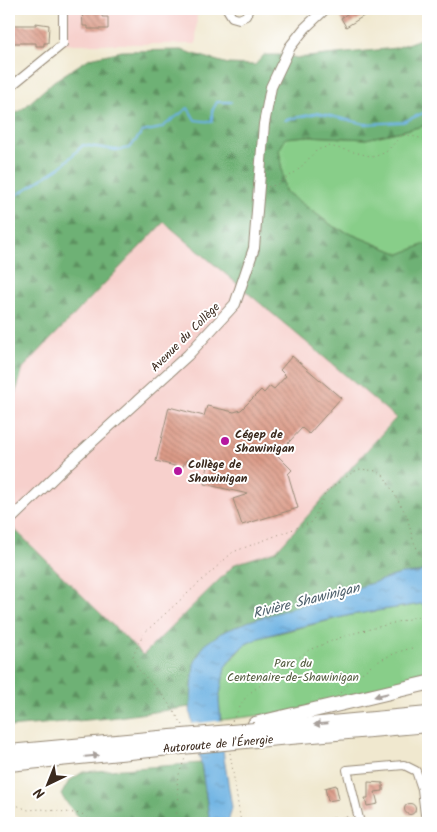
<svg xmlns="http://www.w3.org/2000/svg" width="437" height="832" viewBox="0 0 437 832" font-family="Kalam,sans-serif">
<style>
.built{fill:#f7d0cc}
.green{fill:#88ce89;stroke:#627c54}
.forest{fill:url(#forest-firs);stroke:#546e4a}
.water{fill:url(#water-ripples);stroke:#536e80}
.pier{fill:#f0e8cf}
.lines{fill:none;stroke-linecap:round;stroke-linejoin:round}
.stream{stroke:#6bb1e2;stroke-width:2}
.building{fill:url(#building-back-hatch)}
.minor-casing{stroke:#968976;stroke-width:10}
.tertiary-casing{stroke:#968976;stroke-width:12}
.motorway-casing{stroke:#968976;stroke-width:16}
.path{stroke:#968976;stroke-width:1;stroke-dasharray:1 4;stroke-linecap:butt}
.minor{stroke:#fff;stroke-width:8}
.tertiary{stroke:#fff;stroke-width:10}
.motorway{stroke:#fff;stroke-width:14}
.motorway-bridge-casing{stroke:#968976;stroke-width:16;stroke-linecap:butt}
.motorway-bridge{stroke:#fff;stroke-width:14}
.oneway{fill:#a79f9a}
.poi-dot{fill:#b5179e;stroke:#fff;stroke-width:2}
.labels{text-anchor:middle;stroke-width:4;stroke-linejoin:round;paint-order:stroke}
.street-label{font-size:12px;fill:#3b2a1e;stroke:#fff}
.poi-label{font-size:12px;font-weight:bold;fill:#3b2a1e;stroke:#fff;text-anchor:start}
.park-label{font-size:12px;fill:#525b3e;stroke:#fff}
.water-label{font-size:14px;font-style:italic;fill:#4e606c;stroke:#fff}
</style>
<defs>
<pattern id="forest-firs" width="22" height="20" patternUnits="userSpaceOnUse" patternTransform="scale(1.25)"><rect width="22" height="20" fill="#6eb175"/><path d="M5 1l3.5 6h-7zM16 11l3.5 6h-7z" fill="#5c905f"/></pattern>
<pattern id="water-ripples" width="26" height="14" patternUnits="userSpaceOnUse" patternTransform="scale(1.25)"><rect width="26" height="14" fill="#6bb1e2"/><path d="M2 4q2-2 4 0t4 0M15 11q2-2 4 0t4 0" fill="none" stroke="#5990b7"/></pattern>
<pattern id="building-back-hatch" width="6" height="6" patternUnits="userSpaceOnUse" patternTransform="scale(1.25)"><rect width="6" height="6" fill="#dc9b88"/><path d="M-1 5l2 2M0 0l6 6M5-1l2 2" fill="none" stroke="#b47f6f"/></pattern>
</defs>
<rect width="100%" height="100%" fill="#fff"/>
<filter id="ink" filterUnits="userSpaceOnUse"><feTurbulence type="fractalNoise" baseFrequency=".02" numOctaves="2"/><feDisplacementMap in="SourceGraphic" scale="10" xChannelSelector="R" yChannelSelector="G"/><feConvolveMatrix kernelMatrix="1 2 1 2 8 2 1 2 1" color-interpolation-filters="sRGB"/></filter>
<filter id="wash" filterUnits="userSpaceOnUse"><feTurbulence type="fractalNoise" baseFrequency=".0096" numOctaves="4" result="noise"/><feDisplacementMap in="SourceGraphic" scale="20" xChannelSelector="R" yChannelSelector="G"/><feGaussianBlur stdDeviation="1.12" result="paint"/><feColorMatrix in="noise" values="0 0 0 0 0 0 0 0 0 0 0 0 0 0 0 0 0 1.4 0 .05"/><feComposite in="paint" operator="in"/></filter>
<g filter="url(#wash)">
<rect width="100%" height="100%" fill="#f0e8cf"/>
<!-- built -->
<g class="built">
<path d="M63,9H197L196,44H63Z"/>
<path d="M164,222L396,417L276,551L235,564L143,655L9,524V417L23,368Z"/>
</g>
<!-- green -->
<g class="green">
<path d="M428,125V243L400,254L334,227L285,191L279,150L286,138L307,136L366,139Z"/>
<path d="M422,604L428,607V675L288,712L221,720L219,700L225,667L244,645L259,638L351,615Z"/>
</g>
<!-- forest -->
<g class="forest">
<path d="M428,36V125L366,139L307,136L286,138L279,150L285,191L334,227L400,254L428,243V568L418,573L401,574L250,621L221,633L194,664L190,707L110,718L9,727V524L143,655L235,564L276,551L396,418L164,222L23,368L9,416V118L25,107L54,81L90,58L122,51L181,50L228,64L255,65L264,55H285L297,58L396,48Z"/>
<path d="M201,763L210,823H82L61,795L69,781L83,772Z"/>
</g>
<!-- water -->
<path class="water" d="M428,568V607L421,604L351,615L287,630L259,638L244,645L234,655L225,667L219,700L224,758L232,807L228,823H210L201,763L190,712L194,664L204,645L221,633L250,621L401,574L418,573Z"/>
<!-- pier -->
<path class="pier" d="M224,720L226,750L196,753L190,724Z"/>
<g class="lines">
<!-- stream -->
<g class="stream">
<path d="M285,120L318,113L365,124L403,122L428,111"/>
<path d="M9,200L62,166L83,145L116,150L130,148L142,132L161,128L188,108L195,120L212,122V111L217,102H231"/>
</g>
</g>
<g id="blocks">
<!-- building -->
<g class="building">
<path d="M82,9H102V17H108V29H88V26H83Z"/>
<path d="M354,9H375L346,27L341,18Z"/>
<path d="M36,23L49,25L48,43H44V46H36V43H9V25H36Z"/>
<path d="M292,356L341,398L309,434L302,428L277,455L292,470L288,474L298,508L242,525L233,499L248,494L204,484L208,466L198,462L186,460L182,468L156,461L169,407L204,416L207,406L234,412L241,410L261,390L264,393L270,386L274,389L286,376L280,370Z"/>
<path d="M368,782L383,783V791L375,792L378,804L367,806L365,798H368Z"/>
<path d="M336,785L339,799L328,801L325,788Z"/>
<circle cx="410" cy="809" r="5.5"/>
<path d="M347,817V823H324V819Z"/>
</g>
</g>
</g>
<g filter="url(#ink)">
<use href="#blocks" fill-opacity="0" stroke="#968976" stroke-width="1"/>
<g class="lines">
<!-- minor casing -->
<g class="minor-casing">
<g id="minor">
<path d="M227,9L232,17L239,19L246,16L249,9"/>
<path d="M9,88L63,44V9"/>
<path d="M360,823L347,770L404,765L416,771L422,789L426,823"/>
</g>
</g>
<!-- tertiary casing -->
<g class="tertiary-casing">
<path id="tertiary" d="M9,521L69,463L188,355L235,304L254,248L264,124L271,87L290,47L305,28L325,9"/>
</g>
<!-- motorway casing -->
<g class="motorway-casing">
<g id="motorway">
<path d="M255,724L428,683"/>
<path d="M267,729L428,714"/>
<path d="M256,740L428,725"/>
<path d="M9,752L159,738"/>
<path d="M9,764L160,749"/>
</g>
</g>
<!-- path -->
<g class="path">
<path d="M268,187L276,185L297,171L317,150L329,146L374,157L386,152L403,134L428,140"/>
<path d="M340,693C361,671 383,655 412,648"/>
<path d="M232,721L247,695L309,650L347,635L428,614"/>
<path d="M183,725L164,697L138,669L133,656L143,634L233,552L312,522L326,492L353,472L360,469L377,471L384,476L407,516L413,540L420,555L426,561L428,560"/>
<path d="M230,753L241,823"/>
<path d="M9,802L28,810L41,809L82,814L97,823"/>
<path d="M173,823L179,806L177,780L185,758"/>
</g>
<!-- minor -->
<use href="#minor" class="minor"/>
<!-- tertiary -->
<use href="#tertiary" class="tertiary"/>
<!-- motorway -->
<use href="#motorway" class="motorway"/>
<!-- motorway-bridge casing -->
<g class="motorway-bridge-casing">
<g id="motorway-bridge">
<path d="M159,738L255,730"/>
<path d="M160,749L256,740"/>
</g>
</g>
<!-- motorway-bridge -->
<use href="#motorway-bridge" class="motorway-bridge"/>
</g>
<!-- one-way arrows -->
<defs><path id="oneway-solid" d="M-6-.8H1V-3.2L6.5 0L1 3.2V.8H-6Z" transform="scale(1.25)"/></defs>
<g class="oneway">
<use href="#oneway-solid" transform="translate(381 695) rotate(166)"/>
<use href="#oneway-solid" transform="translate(321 724) rotate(175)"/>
<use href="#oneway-solid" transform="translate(92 756) rotate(-5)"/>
</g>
</g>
<!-- markers -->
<g class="poi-dot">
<circle cx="225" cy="441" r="5"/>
<circle cx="178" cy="471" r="5"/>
</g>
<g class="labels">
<!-- street labels -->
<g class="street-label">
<text transform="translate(185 337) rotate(-45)" y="4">Avenue du Collège</text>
<text transform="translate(218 744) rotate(-5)" y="4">Autoroute de l'Énergie</text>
</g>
<!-- poi labels -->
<g class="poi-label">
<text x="235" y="438">Cégep de<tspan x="235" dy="14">Shawinigan</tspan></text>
<text x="188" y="468">Collège de<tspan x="188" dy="14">Shawinigan</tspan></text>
</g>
<!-- park labels -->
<g class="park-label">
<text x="293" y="667">Parc du<tspan x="293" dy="14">Centenaire-de-Shawinigan</tspan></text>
</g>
<!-- water labels -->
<g class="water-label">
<text transform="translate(306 600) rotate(-14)" y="5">Rivière Shawinigan</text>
</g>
</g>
<!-- margin -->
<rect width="437" height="832" fill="none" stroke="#fff" stroke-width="30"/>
<!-- north arrow -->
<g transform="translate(48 784) rotate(223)" stroke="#ffffff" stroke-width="4" paint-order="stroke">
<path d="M0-4L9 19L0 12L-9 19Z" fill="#3b2a1e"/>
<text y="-8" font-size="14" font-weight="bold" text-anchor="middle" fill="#3b2a1e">N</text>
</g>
</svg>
